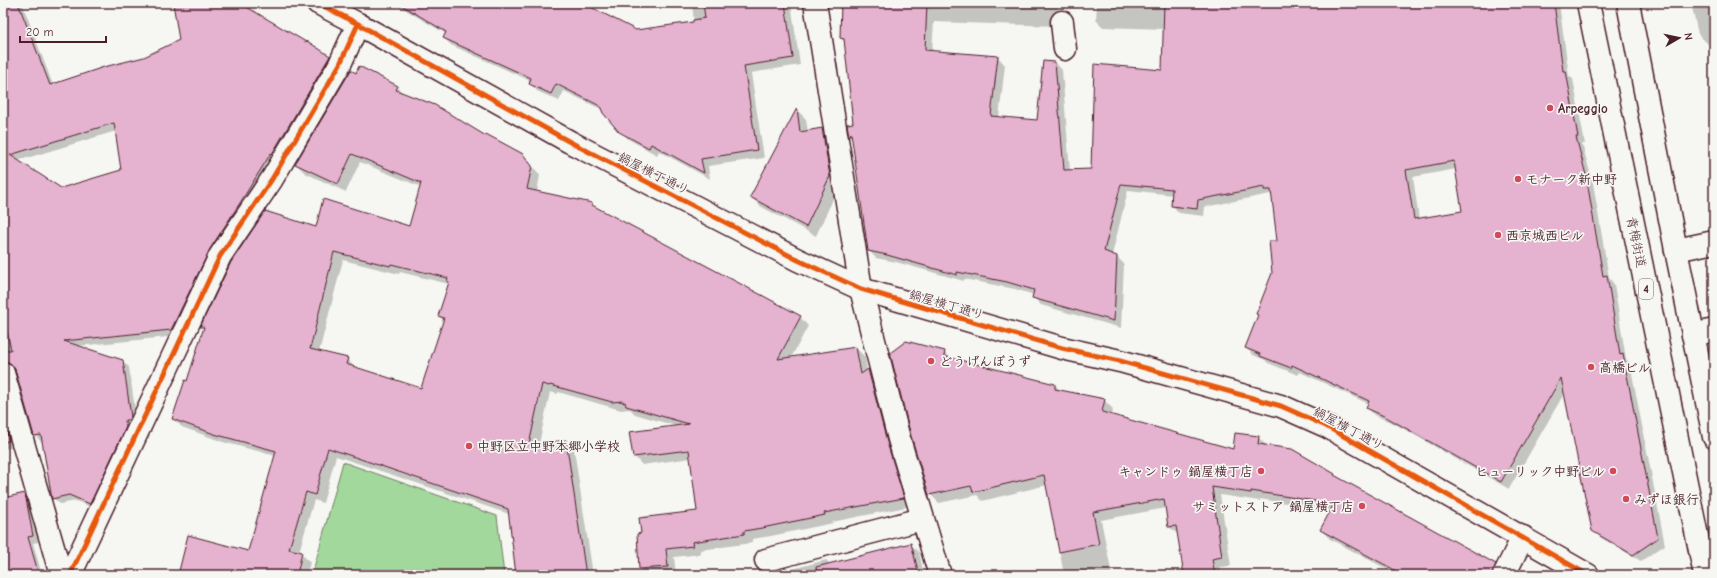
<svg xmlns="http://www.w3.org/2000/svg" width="1717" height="578" viewBox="0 0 1717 578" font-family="'Comic Neue','Klee One',sans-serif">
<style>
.green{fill:#a2d89c;stroke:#767c64}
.shadow{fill:#0003;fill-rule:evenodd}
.building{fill:#e5b2cf;stroke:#4a1f2b;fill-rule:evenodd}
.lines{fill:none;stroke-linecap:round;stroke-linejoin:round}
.minor-casing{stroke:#4a1f2b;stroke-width:25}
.major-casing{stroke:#4a1f2b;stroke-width:25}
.minor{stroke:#f6f6f2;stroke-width:22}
.major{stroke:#f6f6f2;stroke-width:22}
.cycleway-casing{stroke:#f6f6f2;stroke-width:8}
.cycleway{stroke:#e8590c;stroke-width:5}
.poi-dot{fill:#d1495b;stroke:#f6f6f2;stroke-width:1.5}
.labels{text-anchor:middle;stroke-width:3.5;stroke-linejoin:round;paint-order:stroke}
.shield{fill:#f6f6f2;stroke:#7e6067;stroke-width:1}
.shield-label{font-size:12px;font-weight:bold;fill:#4a1f2b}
.poi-label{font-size:13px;font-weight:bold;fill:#4a1f2b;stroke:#f6f6f2;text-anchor:start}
.street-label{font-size:13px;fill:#4a1f2b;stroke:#f6f6f2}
</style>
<rect width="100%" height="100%" fill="#f6f6f2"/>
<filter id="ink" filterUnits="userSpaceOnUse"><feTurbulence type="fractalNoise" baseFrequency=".025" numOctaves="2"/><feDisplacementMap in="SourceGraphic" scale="8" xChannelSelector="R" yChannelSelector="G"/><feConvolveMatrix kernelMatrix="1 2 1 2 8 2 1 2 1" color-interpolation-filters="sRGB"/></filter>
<g filter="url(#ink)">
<!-- green -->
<path class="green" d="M343,462L497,516L504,575H312Z"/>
<!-- shadow -->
<g class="shadow">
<path d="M3,3H22L53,85L144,58L180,41L174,3H238L329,57L336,63L178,336L78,346L122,361L129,367L137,424L96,509L76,501L60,504L53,498L43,441L41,442L35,435L15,368L6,367L3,369ZM116,131L122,170L60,189L17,161Z"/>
<path d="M394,3H581L636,31L694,23L692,3H791L800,65L751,73L764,158L708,166L710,179L659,151L657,155L628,139L603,110L564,91L559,101L537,91L530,83L531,81L451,45L444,38L446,34Z"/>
<path d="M835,3H1058L1057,26L934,22L932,52L998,57L1005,65L999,118L1038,121L1055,62L1062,70L1070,171L1092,170L1163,71L1164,29L1103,27L1096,20L1097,3H1559L1569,76L1573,79L1585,144H1582L1593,183L1609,278L1614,284L1626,359L1630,363L1665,545L1641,561L1601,538L1593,530L1565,392L1509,489L1395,424L1374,415L1367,407L1369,404L1300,372L1298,375L1268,363L1265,360L1253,355L1246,348L1259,315L1273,273L1278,241L1272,197L1270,194L1205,207L1204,216L1179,213L1172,205L1173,195L1128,190L1112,255L1117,257L1124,264L1121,328L1041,305L1033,297L1034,295L1015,289L964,279V281L896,262L876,258L869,251L853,139L850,136L848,125L854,124L846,43L841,38L842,12ZM1456,169L1464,211L1419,219L1413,177Z"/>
<path d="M1691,3H1714V45L1708,44L1698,34Z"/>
<path d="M356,74L397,87L404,94L486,138L523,155L540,175L537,192L592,204L596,209L800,317L808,326L791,358L856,348L865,357L867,371L868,370L876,378L911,506L832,522L833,523L771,536L752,539V543L700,550L701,554L674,557L676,575H647L640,568L698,512L691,458L642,465L634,456L679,427L635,414L630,409L621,410L558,392V394L550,392L539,444L566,441L574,449L593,575H517L509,514L336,456L323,503L314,500L299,552L310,562L307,575H179L249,552L276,456L223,442L182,427L173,419L188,382L204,329L202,327L317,229L410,228L421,187L360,162L346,192L305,173L296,164ZM343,260L399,274L400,272L449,284L439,316L444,321L421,389L355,368L347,359L319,352Z"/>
<path d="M797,110L806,119L808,132L822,129L832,139L839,186L816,236L760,206L751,197Z"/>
<path d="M944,352L951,359L1055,385L1061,391L1104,400L1113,409L1112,416L1234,451L1258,437L1267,446L1292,450L1338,478L1495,565L1504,573L1503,575H1398L1330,539L1321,530L1332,510L1260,499V501L1220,495L1231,566L1220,567L1222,575H1185L1179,535L1169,527L1166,508L1101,520L1112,575H1064L1047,485L982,501L977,495L939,503L930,494L912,435Z"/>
<path d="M3,404L15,447L3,449Z"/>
<path d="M24,494L30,500L38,542L33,543L42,575H3V499Z"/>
<path d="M910,544L919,552L924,575H782L781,572L826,560L830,564Z"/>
</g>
<!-- building -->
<g class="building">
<path d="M3,3H18L50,85L104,67L144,57L179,40L173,3H240L306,42L307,41L330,56L272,154L271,153L240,203L210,249L171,330L64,341L123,360L131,417L129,420H125L126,427L90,504L69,495L52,499L41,435L34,436L15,369L11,364L3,361V350H11L3,313ZM114,123L121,170L61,188L10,155Z"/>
<path d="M398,3H583L636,30L693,22V20L705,18L703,3H785L793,58L744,66L757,150L701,159L704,173L651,144L649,148L619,132L603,113L600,106L556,84L551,94L529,84L531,78L443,38L446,32Z"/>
<path d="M841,3H927L925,50L998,56L991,116L1037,120L1043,61L1055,62L1064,170L1091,169L1094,64L1162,70L1164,3H1554L1563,71H1566L1578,137H1576L1586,175L1603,276L1607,275L1620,355L1623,354L1658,538L1633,555L1592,531L1561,378L1501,482L1386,417L1366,408L1369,401L1292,365L1291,368L1260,356V354L1245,348L1258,315L1256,314L1272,273L1269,241H1277L1271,190H1264V187L1198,200L1197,209L1171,206L1172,189L1121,184L1104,251L1117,256L1114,321L1032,298L1034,290L1007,282L957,272V275L887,255L868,251L851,133L849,137L847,124L853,123L844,39L840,38ZM1454,161L1462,211L1414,219L1406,170Z"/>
<path d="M359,66L398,86L396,90L435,105L486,136V134L523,154L532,166L527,189L592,203V205L801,316L778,359L856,347L861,374L868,369L887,442L904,498L824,513L825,515L762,528L744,531V534L692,542L693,546L666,549L668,567L639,569L637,534L641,533L639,518L697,511L689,450L633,457L629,432L689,424L626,406L625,402L623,403V401L612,402L550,385L549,386L542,384L529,445L566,440L586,575H516L508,509L328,448L315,495L306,492L289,549L302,552L297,575H178L188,535L248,551L276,451L214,434L172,419L185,380L187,381L204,327H200L231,262L265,211L316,227L323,199L409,226L421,183L352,154L338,184L295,164L351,70L356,73ZM334,252L390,266L391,264L448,278L447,281L449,282L438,316L444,318L421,388L346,364L348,358L310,349Z"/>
<path d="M797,108L800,132L822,128L830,176L806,227L750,197Z"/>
<path d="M906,341L945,351L944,356L1055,384V389L1105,399L1102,412L1233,449L1235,433L1259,436L1258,444L1292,449L1335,474L1334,475L1496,564L1492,575H1404L1320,530L1334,504L1251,491V493L1212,487L1222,557L1212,559L1215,575H1184L1176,526L1168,527L1164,499L1093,512L1099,544L1059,552L1044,475L973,492L971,486L929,495L911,436L890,353Z"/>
<path d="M3,418L9,441L3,442Z"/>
<path d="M25,493L33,536L28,537L38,572L25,575H3V498Z"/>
<path d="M911,543L919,575H817L816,567Z"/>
</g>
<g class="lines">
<!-- minor casing -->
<g class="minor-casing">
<g id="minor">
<path d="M318,3L358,24L570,142L798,260L861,289L1062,348L1120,361L1281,406L1326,426L1588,575"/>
<path d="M815,3L861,289L899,439L940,575"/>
<path d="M1062,22L1065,49"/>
<path d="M1676,250L1714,242"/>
<path d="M1693,335L1714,330"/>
<path d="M3,373L61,575"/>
<path d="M766,560L922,519"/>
<path d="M70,575L220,256L272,179L340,64L358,24"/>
<path d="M1504,575L1523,537"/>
</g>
</g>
<!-- major casing -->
<g class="major-casing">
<g id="major">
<path d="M1588,3L1705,575"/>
<path d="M1628,3L1676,250L1714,437"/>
</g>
</g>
<!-- minor -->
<use href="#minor" class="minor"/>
<!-- major -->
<use href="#major" class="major"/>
<!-- cycleway casing -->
<g class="cycleway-casing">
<g id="cycleway">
<path d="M318,3L358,24L570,142L798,260L861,289L1062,348L1120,361L1281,406L1326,426L1588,575"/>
<path d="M70,575L220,256L272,179L340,64L358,24"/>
</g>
</g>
<!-- cycleway -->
<use href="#cycleway" class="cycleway"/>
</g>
</g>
<!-- markers -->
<g class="poi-dot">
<circle cx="1550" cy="108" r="4"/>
<circle cx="1518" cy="179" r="4"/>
<circle cx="1498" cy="235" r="4"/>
<circle cx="931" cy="361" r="4"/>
<circle cx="1591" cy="367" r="4"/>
<circle cx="469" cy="446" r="4"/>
<circle cx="1261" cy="471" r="4"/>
<circle cx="1613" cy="471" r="4"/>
<circle cx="1626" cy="499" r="4"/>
<circle cx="1362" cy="506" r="4"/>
</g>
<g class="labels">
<!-- shield labels -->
<rect class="shield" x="1639" y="279" width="14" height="20" rx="3"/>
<g class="shield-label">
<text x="1646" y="293">4</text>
</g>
<!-- poi labels -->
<g class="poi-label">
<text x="1558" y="113">Arpeggio</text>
<text x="1526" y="184">モナーク新中野</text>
<text x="1506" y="240">西京城西ビル</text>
<text x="939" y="366">どうげんぼうず</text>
<text x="1599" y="372">高橋ビル</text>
<text x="477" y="451">中野区立中野本郷小学校</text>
<text x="1253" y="476" text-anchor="end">キャンドゥ 鍋屋横丁店</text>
<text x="1605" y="476" text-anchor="end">ヒューリック中野ビル</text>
<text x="1634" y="504">みずほ銀行</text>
<text x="1354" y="511" text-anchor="end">サミットストア 鍋屋横丁店</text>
</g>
<!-- street labels -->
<g class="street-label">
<text transform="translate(654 173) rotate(27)" y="5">鍋屋横丁通り</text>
<text transform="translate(1637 242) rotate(78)" y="5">青梅街道</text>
<text transform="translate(947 304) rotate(16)" y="5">鍋屋横丁通り</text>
<text transform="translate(1349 428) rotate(28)" y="5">鍋屋横丁通り</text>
</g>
</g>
<!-- margin -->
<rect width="1717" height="578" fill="none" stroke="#f6f6f2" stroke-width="16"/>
<rect x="8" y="8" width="1701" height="562" fill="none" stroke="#4a1f2b" stroke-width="1.5" filter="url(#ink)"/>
<!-- north arrow -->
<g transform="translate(1679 38) rotate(81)" stroke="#f6f6f2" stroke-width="3" paint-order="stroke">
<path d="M0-3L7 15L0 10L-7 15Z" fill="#4a1f2b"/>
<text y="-6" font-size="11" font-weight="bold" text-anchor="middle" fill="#4a1f2b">N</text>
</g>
<!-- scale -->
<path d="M20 36v6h86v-6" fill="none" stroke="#4a1f2b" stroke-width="2"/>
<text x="26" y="36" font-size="12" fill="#4a1f2b" stroke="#f6f6f2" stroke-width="3" paint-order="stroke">20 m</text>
</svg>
